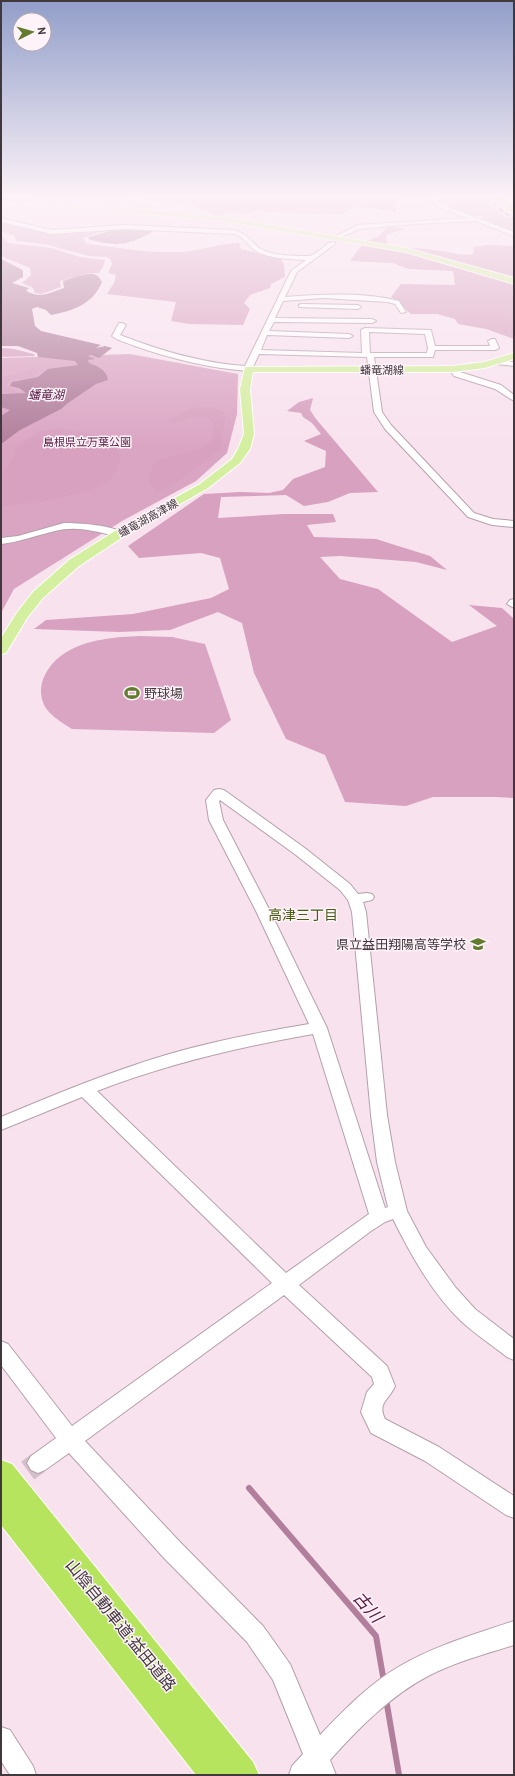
<svg xmlns="http://www.w3.org/2000/svg" width="515" height="1776" viewBox="0 0 515 1776" font-family="'PT Sans','Noto Sans JP',sans-serif">
<style>
.green{fill:#daa5c3}
.forest{fill:#d7a1bf}
.water{fill:#b17e9b}
.lines{fill:none;stroke-linecap:round;stroke-linejoin:round}
.stream{stroke:#b17e9b;stroke-width:6}
.minor-tunnel{stroke:#d3c0cb;stroke-width:22;stroke-dasharray:22 11;stroke-linecap:butt}
.minor-casing{stroke:#b49faa;stroke-width:2}
.major-casing{stroke:#fff;stroke-width:2}
.highway-casing{stroke:#fff;stroke-width:2}
.minor{fill:#fff;fill-rule:evenodd}
.major{fill:#d4ef9f;fill-rule:evenodd}
.highway{fill:#b7e45f;fill-rule:evenodd}
.rail-casing{stroke:#60555b;stroke-width:2}
.rail{stroke:#fdf3f8;stroke-width:1.5;stroke-dasharray:4;stroke-linecap:butt}
.labels{text-anchor:middle;stroke-width:3;stroke-linejoin:round;paint-order:stroke}
.far-street-label{font-size:11px;fill:#41383d;stroke:#fdf3f8}
.far-park-label{font-size:11px;fill:#5d1e47;stroke:#fdf3f8}
.far-water-label{font-size:12px;font-style:italic;fill:#561741;stroke:#fdf3f8}
.poi-label{font-size:13px;fill:#41383d;stroke:#fdf3f8;text-anchor:start}
.neighbourhood-label{font-size:14px;fill:#475d15;stroke:#fdf3f8}
.near-street-label{font-size:16px;fill:#41383d;stroke:#fdf3f8}
.near-water-label{font-size:17px;font-style:italic;fill:#561741;stroke:#fdf3f8}
</style>
<rect width="100%" height="100%" fill="#f8e2ee"/>
<!-- green -->
<g class="green">
<path d="M130,354L238,374L237,414L227,453L196,481L122,521L14,589L1,613V358Z"/>
<path d="M140,636L172,637L205,644L231,720L214,733L72,729C62,723 46,713 43,702C36,683 49,663 65,653C87,639 116,637 140,636Z"/>
</g>
<!-- forest -->
<g class="forest">
<path d="M123,197H395L396,212L378,209L353,207L342,215L270,212L258,210L247,214L228,212L217,216L192,205Z"/>
<path d="M442,197H479L505,217H514V239L512,238L513,231L488,222L481,216H471L446,207L438,201Z"/>
<path d="M1,222L19,225L43,232L61,233L98,230L103,231L83,238L87,244C118,247 151,254 183,252C202,250 221,243 241,243L239,246L241,249L281,259L284,265L285,277L271,284L270,288L250,295L244,303L250,309L243,325L189,324L171,321L176,302L107,294L114,283L116,275L108,273L112,264L111,260L107,257L89,256L44,244L17,241L14,236L1,231Z"/>
<path d="M387,227L405,229L386,235L388,249C406,247 423,248 442,251C454,253 460,256 473,254L474,247L487,245L514,246V339L486,329L458,324L455,319L437,314H411L391,297L401,284L455,285L453,271L408,269L393,263L350,261L364,242L379,236Z"/>
<path d="M1,235L8,243L51,248L80,257L105,260L103,267L99,273H92L60,281L61,287L41,294L35,293L33,288L22,283L31,275L30,268L3,257L1,253Z"/>
<path d="M1,348C14,348 21,351 34,354L35,356L1,357Z"/>
<path d="M35,368H41L35,376L9,381L6,386L21,393L1,392V378Z"/>
<path d="M313,398L310,410L316,419L378,492L350,493L328,502L304,506L286,495L221,497L218,518L284,514H333L336,522L307,525L314,537L376,539L430,556L447,570L416,562L340,556L320,557L340,579L378,589L452,642L497,626L469,605L502,608L514,619V798L496,797H433L406,806L345,802L325,755L286,739L254,673L242,623L218,612L170,630L119,632L34,629L46,620L133,614L211,598L229,589L220,558L201,553L139,558L128,546L204,494L240,492L269,493L283,490L293,479L325,467L326,451L304,441L321,434L312,423L303,417L301,413L287,411L299,402Z"/>
<path d="M210,407L223,411L225,418L220,449L176,483L157,492L149,483C149,478 150,473 152,468C164,449 204,459 212,438C214,434 213,428 213,423C197,409 188,423 167,422L190,408Z"/>
<path d="M59,428C82,433 108,434 121,456L116,470L109,481L87,491L41,502L1,506V471L10,465L18,446L40,431Z"/>
</g>
<!-- water -->
<g class="water">
<path d="M133,229L152,231C149,235 147,234 144,236C125,247 109,245 88,239L89,237L110,231Z"/>
<path d="M1,259L23,270V277L12,283L29,288L26,291C41,299 49,293 64,288L63,281C68,279 88,273 93,274C98,275 100,278 102,282C93,304 73,311 51,315L46,310L37,307L32,309L35,326L41,331L101,345L96,348L105,346L112,348L99,358L91,355L88,356L95,359L88,360L89,363C97,366 107,370 108,380L96,384L68,403L61,409L20,430L1,444V416L10,410L1,407V394L26,393L19,388L10,386L12,382L38,377L48,369L78,365L75,361L38,357L37,353L18,346H1Z"/>
</g>
<g class="lines">
<!-- stream -->
<g class="stream">
<path d="M249,1488L376,1636L384,1682"/>
<path d="M386,1699L399,1775"/>
</g>
<!-- minor-tunnel -->
<path class="minor-tunnel" d="M1,1490L38,1463"/>
<!-- minor casing -->
<g class="minor-casing">
<g id="minor">
<path d="M433,197H439L437,201L442,205L514,232V236L476,221L413,224L359,229L337,239L332,238L358,225L468,218L438,207L431,201Z"/>
<path d="M1,218L52,230L124,225L234,230C248,234 249,240 259,248C272,256 294,256 308,256C318,256 325,241 335,242V244L297,272L285,297C322,294 364,292 399,301L406,312L401,313L395,304L387,302L323,298L283,301L275,318L372,319L376,321L372,323L274,322L269,331L349,334L353,336L349,338L267,335L261,350L362,353L361,330L365,328L431,330L435,346H490L488,341L492,339H495L499,348L495,350H435L433,357H374L382,412L391,425L474,513L493,519L514,521V527L492,525L468,517L385,429L374,412L367,357L259,354L252,369L248,371C209,368 172,359 135,346C128,343 118,341 112,336L119,323H122L126,325L120,335C161,351 202,363 245,366L291,271L306,260C290,259 270,259 256,251C248,246 244,236 234,234L124,229L52,234L1,222ZM369,332L425,334L428,348L427,353H370Z"/>
<path d="M301,304L358,305L361,307L358,309L299,307V305Z"/>
<path d="M496,360L514,362V366L496,364Z"/>
<path d="M450,367H456L460,372L501,385L514,395V401L495,389L454,376L449,369Z"/>
<path d="M64,523C77,523 115,525 124,534L119,537C98,532 77,525 55,531C37,535 20,542 1,544V538L18,536Z"/>
<path d="M514,599V608L507,604L510,600Z"/>
<path d="M219,789L224,790L306,849L350,884L358,894L367,893L372,894L374,897L372,900L363,902L366,912L387,1115L395,1162L407,1211L426,1247L456,1288L475,1309L514,1339V1360L507,1357C492,1345 475,1334 461,1321C432,1293 411,1255 393,1219L385,1222L371,1231L299,1285L387,1366L395,1386C389,1400 377,1403 385,1419L439,1447L514,1496V1518L506,1515L425,1461L371,1433L361,1412L367,1392L374,1384L372,1377L284,1295L85,1441L180,1542L263,1626L290,1664L320,1735C344,1710 370,1683 400,1666C436,1645 476,1634 514,1621V1645C485,1654 455,1662 428,1676C390,1696 358,1729 330,1760L336,1775H289L292,1766L303,1754L273,1680L247,1642L164,1558L69,1453L45,1470L38,1473L31,1470L27,1463L31,1456L56,1438L1,1365V1341L8,1344L72,1426L272,1283L82,1097L1,1130V1117C56,1094 109,1072 166,1055C213,1041 261,1032 309,1024L256,911L209,820L206,800L214,790ZM220,800L296,855L340,890L348,900L352,912L371,1115L377,1162L388,1207L385,1208L327,1028L270,911L223,820L219,801ZM313,1034L369,1214L286,1273L97,1091C167,1064 239,1047 313,1034Z"/>
<path d="M1,1727L10,1730L33,1766L36,1775H10L1,1761Z"/>
</g>
</g>
<!-- major casing -->
<g class="major-casing">
<g id="major">
<path d="M1,197L222,217L406,248L514,278V284L406,252L222,221L1,200Z"/>
<path d="M514,353V359L485,368L453,372H253L250,389L254,434L250,449L240,463L208,488L123,537L79,566L43,598L27,618L6,653L1,654V638L16,614L33,592L69,560L115,531L200,484L232,459L238,449L244,434L240,389L245,367L453,366L484,362Z"/>
</g>
</g>
<!-- highway casing -->
<g class="highway-casing">
<g id="highway">
<path d="M491,197H501L514,206V213Z"/>
<path d="M1,1460L12,1464L253,1762L259,1775H196L1,1525Z"/>
</g>
</g>
<!-- minor -->
<use href="#minor" class="minor"/>
<!-- major -->
<use href="#major" class="major"/>
<!-- highway -->
<use href="#highway" class="highway"/>
<!-- rail casing -->
<g class="rail-casing">
<path id="rail" d="M483,197L514,219"/>
</g>
<!-- rail -->
<use href="#rail" class="rail"/>
</g>
<!-- sky -->
<linearGradient id="sky" x2="0" y2="1"><stop stop-color="#929ec9"/><stop offset="0.44" stop-color="#fcf2f7"/><stop offset="1" stop-color="#fcf2f7" stop-opacity="0"/></linearGradient>
<rect width="515" height="446" fill="url(#sky)"/>
<!-- icons -->
<defs>
<g id="stadium-bare" transform="scale(1.2)"><path d="M0-5a6.5 5 0 1 0 0 10a6.5 5 0 1 0 0-10ZM-3.5-1.8h7v3.6h-7Z" fill="#627b2f" stroke="#fdf3f8" stroke-width="2.5" paint-order="stroke"/></g>
<g id="school-bare" transform="scale(1.2)"><path d="M0-5L7-2L0 1L-7-2ZM-4 1L0 2.5L4 1V4Q0 6-4 4Z" fill="#627b2f" stroke="#fdf3f8" stroke-width="2.5" paint-order="stroke"/></g>
</defs>
<g fill-rule="evenodd">
<use href="#stadium-bare" x="132" y="693"/>
<use href="#school-bare" x="478" y="944"/>
</g>
<g class="labels">
<!-- far-street labels -->
<g class="far-street-label">
<text x="382" y="374">蟠竜湖線</text>
<text transform="translate(148 518) rotate(-29)" y="4">蟠竜湖高津線</text>
</g>
<!-- far-park labels -->
<g class="far-park-label">
<text x="87" y="446">島根県立万葉公園</text>
</g>
<!-- far-water labels -->
<g class="far-water-label">
<text x="46" y="399">蟠竜湖</text>
</g>
<!-- poi labels -->
<g class="poi-label">
<text x="144" y="698">野球場</text>
<text x="466" y="949" text-anchor="end">県立益田翔陽高等学校</text>
</g>
<!-- neighbourhood labels -->
<g class="neighbourhood-label">
<text x="303" y="920">高津三丁目</text>
</g>
<!-- near-street labels -->
<g class="near-street-label">
<text transform="translate(121 1625) rotate(51)" y="6">山陰自動車道;益田道路</text>
</g>
<!-- near-water labels -->
<g class="near-water-label">
<text transform="translate(368 1607) rotate(49)" y="6">古川</text>
</g>
</g>
<!-- border -->
<rect width="515" height="1776" fill="none" stroke="#41383d" stroke-width="4"/>
<!-- north arrow -->
<g transform="translate(32 32) rotate(84)"><circle r="19" fill="#fdf3f8" stroke="#b2a8ad"/>
<path d="M0-3L7 15L0 10L-7 15Z" fill="#627b2f"/>
<text y="-6" font-size="11" font-weight="bold" text-anchor="middle" fill="#41383d">N</text>
</g>
</svg>
